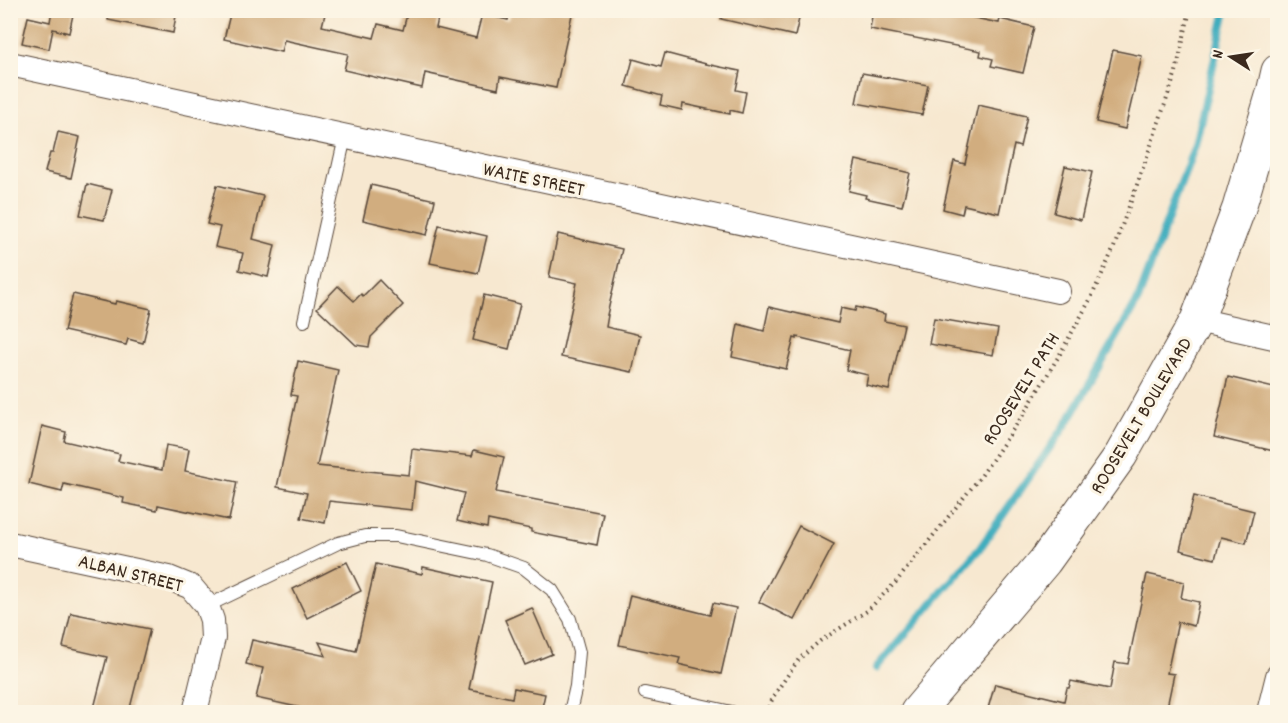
<svg xmlns="http://www.w3.org/2000/svg" width="1288" height="723" viewBox="0 0 1288 723" font-family="Dekko,sans-serif">
<style>
.lines{fill:none;stroke-linecap:round;stroke-linejoin:round}
.stream{stroke:#40adbe;stroke-width:8}
.building{fill:#d1ad7f}
.lane-casing{stroke:#574639;stroke-width:14}
.street-casing{stroke:#574639;stroke-width:26}
.secondary-casing{stroke:#574639;stroke-width:35}
.path{stroke:#574639;stroke-width:4;stroke-dasharray:1.5 4.5;stroke-linecap:butt}
.lane{stroke:#fff;stroke-width:12}
.street{stroke:#fff;stroke-width:24}
.secondary{stroke:#fff;stroke-width:33}
.labels{text-anchor:middle;stroke-width:6;stroke-linejoin:round;paint-order:stroke}
.street-label{font-size:20px;fill:#3b2a1e;stroke:#fcf5e5}
</style>
<rect width="100%" height="100%" fill="#fcf5e5"/>
<filter id="ink" filterUnits="userSpaceOnUse"><feTurbulence type="fractalNoise" baseFrequency=".0167" numOctaves="2"/><feDisplacementMap in="SourceGraphic" scale="12" xChannelSelector="R" yChannelSelector="G"/><feConvolveMatrix kernelMatrix="1 2 1 2 8 2 1 2 1" color-interpolation-filters="sRGB"/></filter>
<filter id="wash" filterUnits="userSpaceOnUse"><feTurbulence type="fractalNoise" baseFrequency=".008" numOctaves="4" result="noise"/><feDisplacementMap in="SourceGraphic" scale="24" xChannelSelector="R" yChannelSelector="G"/><feGaussianBlur stdDeviation="1.35" result="paint"/><feColorMatrix in="noise" values="0 0 0 0 0 0 0 0 0 0 0 0 0 0 0 0 0 1.4 0 .05"/><feComposite in="paint" operator="in"/></filter>
<g filter="url(#wash)">
<rect width="100%" height="100%" fill="#f7e8d0"/>
<g class="lines">
<!-- stream -->
<path class="stream" d="M876,668L980,548L1067,423L1138,300L1195,145L1226,10"/>
</g>
<g id="blocks">
<!-- building -->
<g class="building">
<path d="M52,10H74L69,33L53,29L49,49L22,43L28,17L50,22Z"/>
<path d="M109,10H177L173,33L108,20Z"/>
<path d="M231,10H326L322,26L374,38L378,24L403,30L408,10L438,18L436,28L476,38L482,14L508,20L510,10H573L556,88L500,77L498,89L425,73L422,88L344,70L348,54L284,40L281,52L224,39Z"/>
<path d="M722,10H801L795,36L721,19Z"/>
<path d="M873,10H937L999,23L1000,19L1034,27L1023,73L991,66L993,59L980,56L981,51L870,29Z"/>
<path d="M1113,50L1142,56L1125,129L1096,122Z"/>
<path d="M665,53L706,64L740,71L736,90L746,92L742,113L730,110V114L683,104L682,110L660,105L662,96L626,86L633,59L661,67Z"/>
<path d="M862,73L928,85L922,115L856,103Z"/>
<path d="M978,105L1027,116L1020,147L1014,145L999,213L964,205L962,214L943,209L954,161L965,164Z"/>
<path d="M58,132L80,137L71,178L45,172L50,153H53Z"/>
<path d="M856,160L910,173L902,206L865,198L866,195L849,191Z"/>
<path d="M1065,166L1092,172L1081,220L1054,213Z"/>
<path d="M87,184L112,190L104,220L80,215Z"/>
<path d="M217,185L263,196L253,239L275,245L268,277L239,270L243,253L215,247L220,227L207,224Z"/>
<path d="M371,185L435,200L427,235L363,220Z"/>
<path d="M439,225L487,236L478,273L430,263Z"/>
<path d="M558,234L622,249L607,315H608L606,327L640,335L632,372L561,357L577,283L549,277Z"/>
<path d="M379,280L403,305L371,337L369,347L356,345L317,308L338,286L354,301L361,294L363,296Z"/>
<path d="M73,294L115,304L116,301L151,309L143,343L128,339L126,345L64,331Z"/>
<path d="M484,295L520,304L509,349L473,340Z"/>
<path d="M769,307L838,323L841,308L855,311L856,307L885,314L884,321L904,325L889,390L866,385L868,375L846,370L850,350L797,337V339L794,338L786,369L732,357L738,324L764,331Z"/>
<path d="M934,318L998,329L993,355L929,344Z"/>
<path d="M298,361L338,370L317,466L409,475L412,449L472,456L474,450L504,457L496,492L603,513L597,545L531,532V529L488,520L487,528L457,521L464,493L415,481L412,510L329,501L325,523L301,518L307,493L277,487L297,396L291,395Z"/>
<path d="M1228,377L1278,389V452L1214,437Z"/>
<path d="M42,426L66,432L64,441L120,454L118,461L162,470L166,445L189,449L185,471L237,482L229,520L158,505L157,510L123,503L124,498L64,484L62,492L29,484Z"/>
<path d="M1194,496L1254,511L1246,543L1221,537L1215,559L1180,550Z"/>
<path d="M799,526L834,544L794,620L759,602Z"/>
<path d="M347,562L361,591L307,618L293,589Z"/>
<path d="M376,564L422,574L423,567L492,582L469,689L512,698L514,688L545,694L541,712H320L256,698L263,668L246,664L252,640L326,656L319,642L356,651Z"/>
<path d="M1147,574L1184,582L1181,598L1199,602L1194,626L1178,622L1167,673L1174,674L1166,712H987L995,684L1064,701L1067,688H1069L1071,681L1110,689L1115,662L1128,664Z"/>
<path d="M630,595L710,615L713,603L736,608L721,674L678,664L680,658L619,645Z"/>
<path d="M532,608L552,654L525,665L505,620Z"/>
<path d="M71,613L150,629L129,712H93L107,657L63,647Z"/>
</g>
</g>
</g>
<g filter="url(#ink)">
<use href="#blocks" fill-opacity="0" stroke="#574639" stroke-width="1.5"/>
<g class="lines">
<!-- lane casing -->
<g class="lane-casing">
<g id="lane">
<path d="M304,321L345,137"/>
<path d="M207,606L338,543L365,536H396L487,555L524,568L552,590L570,619L579,652L576,686L570,712"/>
<path d="M645,693L732,712"/>
</g>
</g>
<!-- street casing -->
<g class="street-casing">
<g id="street">
<path d="M10,64L1058,291"/>
<path d="M1197,320L1278,338"/>
<path d="M10,544L169,578L191,587L207,606L212,620L213,638L195,712"/>
<path d="M1269,712L1278,676"/>
</g>
</g>
<!-- secondary casing -->
<g class="secondary-casing">
<path id="secondary" d="M917,712L1045,561L1121,455L1197,320L1239,208L1273,93L1278,71"/>
</g>
<!-- path -->
<path class="path" d="M766,712L776,692L799,659L820,641L867,611L896,582L981,476L1023,415L1060,354L1091,298L1113,250L1142,171L1176,72L1190,10"/>
<!-- lane -->
<use href="#lane" class="lane"/>
<!-- street -->
<use href="#street" class="street"/>
<!-- secondary -->
<use href="#secondary" class="secondary"/>
</g>
</g>
<g class="labels">
<!-- street labels -->
<g class="street-label">
<text transform="translate(534 178) rotate(12)" y="7">WAITE STREET</text>
<text transform="translate(1020 388) rotate(-58)" y="7">ROOSEVELT PATH</text>
<text transform="translate(1140 415) rotate(-59)" y="7">ROOSEVELT BOULEVARD</text>
<text transform="translate(131 572) rotate(14)" y="7">ALBAN STREET</text>
</g>
</g>
<!-- margin -->
<rect width="1288" height="723" fill="none" stroke="#fcf5e5" stroke-width="36"/>
<!-- north arrow -->
<g transform="translate(1231 57) rotate(282)" stroke="#fcf5e5" stroke-width="4.5" paint-order="stroke">
<path d="M0-4.5L10 22L0 15L-10 22Z" fill="#3b2a1e"/>
<text y="-9" font-size="16" font-weight="bold" text-anchor="middle" fill="#3b2a1e">N</text>
</g>
</svg>
